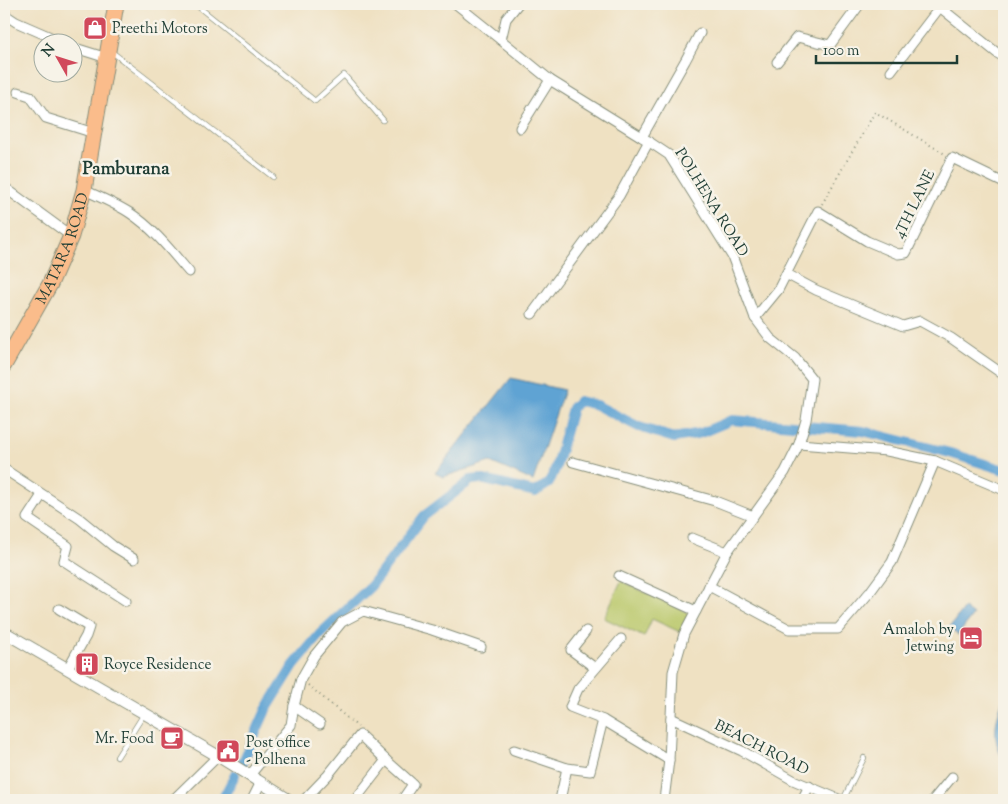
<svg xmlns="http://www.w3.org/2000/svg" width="1008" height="804" viewBox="0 0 1008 804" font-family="'Sorts Mill Goudy',serif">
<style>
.green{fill:#bac86a;stroke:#6c824f}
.water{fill:#5ea3d3;stroke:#3e7084}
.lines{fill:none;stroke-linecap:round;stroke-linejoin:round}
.canal{stroke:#5ea3d3;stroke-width:10}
.service-casing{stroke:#878f7b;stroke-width:6}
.minor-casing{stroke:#878f7b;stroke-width:11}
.tertiary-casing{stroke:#878f7b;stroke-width:13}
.trunk-casing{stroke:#878f7b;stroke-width:17}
.path{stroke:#878f7b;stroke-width:2;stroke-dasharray:1 4;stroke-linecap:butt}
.service{stroke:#fff;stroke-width:4.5}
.minor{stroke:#fff;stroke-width:9}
.tertiary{stroke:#fff;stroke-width:11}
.trunk{stroke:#fabc8b;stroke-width:15}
.labels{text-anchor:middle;stroke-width:5;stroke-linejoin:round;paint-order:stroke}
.poi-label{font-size:15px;fill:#1f3d34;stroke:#f7f3e8;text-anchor:start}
.street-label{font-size:15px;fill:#1f3d34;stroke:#f7f3e8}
.quarter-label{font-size:18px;font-weight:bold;fill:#1f3d34;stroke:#f7f3e8}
</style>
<rect width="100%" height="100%" fill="#f7f3e8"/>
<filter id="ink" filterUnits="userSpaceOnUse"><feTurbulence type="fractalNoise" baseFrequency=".02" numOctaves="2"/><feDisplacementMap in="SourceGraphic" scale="10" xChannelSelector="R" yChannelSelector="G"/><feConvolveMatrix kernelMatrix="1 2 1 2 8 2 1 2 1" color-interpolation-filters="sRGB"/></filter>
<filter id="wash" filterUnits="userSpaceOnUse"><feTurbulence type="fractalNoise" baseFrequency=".0096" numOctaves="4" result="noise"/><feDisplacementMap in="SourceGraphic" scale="20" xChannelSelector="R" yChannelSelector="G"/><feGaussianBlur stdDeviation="1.12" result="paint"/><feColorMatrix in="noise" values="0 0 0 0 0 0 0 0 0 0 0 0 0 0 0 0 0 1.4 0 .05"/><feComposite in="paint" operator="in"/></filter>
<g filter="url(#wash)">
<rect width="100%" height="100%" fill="#efe1c2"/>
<!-- green -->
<path class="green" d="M621,581L689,613L680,632L652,619L644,637L604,618Z"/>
<!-- water -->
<g class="water">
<path d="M511,378L564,390L533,481L490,462L443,477L435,473Z"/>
<path d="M964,608L973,615L958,635L949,628Z"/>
<path d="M1004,697V761C991,739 995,720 1004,697Z"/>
</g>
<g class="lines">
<!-- canal -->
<g class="canal">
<path d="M241,766L266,710L294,665L320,634L371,586L424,516L471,480L480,479L535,492L549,483L556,467L572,408L579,401L596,405L639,427L674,438L701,433L732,420L863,431L950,453L1004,470"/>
<path d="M222,800L235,775"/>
</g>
</g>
</g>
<g filter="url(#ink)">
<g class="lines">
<!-- service casing -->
<g class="service-casing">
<g id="service">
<path d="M195,4L315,101L344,75L383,120"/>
<path d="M112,52L273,177"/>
<path d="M117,757L144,714"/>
<path d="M843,800L864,758"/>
</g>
</g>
<!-- minor casing -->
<g class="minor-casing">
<g id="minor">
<path d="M456,4L501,40"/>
<path d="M518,4L506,19L501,40L550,80L642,137L669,155L732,256L755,318L770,338L795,358L812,379L806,420L799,444L785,472L727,552L684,634L673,672L669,760L664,800"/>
<path d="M936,4L997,53L1004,57"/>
<path d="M4,14L16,22L62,42"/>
<path d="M72,47L107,58"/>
<path d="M777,62L797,37L830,45L860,4"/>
<path d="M891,71L940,7"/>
<path d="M18,92L30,96L46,118L94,133"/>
<path d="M520,128L550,80"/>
<path d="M642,137L685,61L700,33"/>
<path d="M4,187L71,236"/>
<path d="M84,190C100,197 116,204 130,213C153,228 171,251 189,272"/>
<path d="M786,274L816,290L903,326L920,321L951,338L1004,375"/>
<path d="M532,314L619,196L649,141"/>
<path d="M755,318L778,290L818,211L867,241L898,254L906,253L952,158L1004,183"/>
<path d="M799,444L887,451L935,461L1004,490"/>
<path d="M573,462L715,501L753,516"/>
<path d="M4,469L80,519L113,546L134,559"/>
<path d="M42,495L27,518L68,546L64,561L126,601"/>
<path d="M692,538L727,552"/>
<path d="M619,576L696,611"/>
<path d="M709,586L789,629H838L870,592L892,562L935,461"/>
<path d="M59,609L89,627L86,636L68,668"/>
<path d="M586,631L571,650L595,668"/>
<path d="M621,639L578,689L570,707L603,720L669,760"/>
<path d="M294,706L320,724"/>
<path d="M671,718L742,751L793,780L841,800"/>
<path d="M514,750L567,768L590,771L603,720"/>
<path d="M250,775L291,725L294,706L301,679L314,656L342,622L363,611L432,630L481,647"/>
<path d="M173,800L218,756"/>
<path d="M252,800L261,782"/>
<path d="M304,800L328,775L360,735L386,760L413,784L402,800"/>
<path d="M355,800L386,760"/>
<path d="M560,800L567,768"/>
<path d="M802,800L809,786"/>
<path d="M933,800L952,777"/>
</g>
</g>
<!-- tertiary casing -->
<g class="tertiary-casing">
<path id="tertiary" d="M4,632L218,756L289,800"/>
</g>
<!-- trunk casing -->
<g class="trunk-casing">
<g id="trunk">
<path id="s1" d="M4,365L50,284L71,236L84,190L116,4"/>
</g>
</g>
<!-- path -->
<g class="path">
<path d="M822,204L875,112L945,154"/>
<path d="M308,685L358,727"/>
</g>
<!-- service -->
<use href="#service" class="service"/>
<!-- minor -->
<use href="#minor" class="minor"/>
<!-- tertiary -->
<use href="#tertiary" class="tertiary"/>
<!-- trunk -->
<use href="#trunk" class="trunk"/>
</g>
</g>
<!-- icons -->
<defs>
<g id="shop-square" transform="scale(1.25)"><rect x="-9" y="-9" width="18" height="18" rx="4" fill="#d1495b" stroke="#f7f3e8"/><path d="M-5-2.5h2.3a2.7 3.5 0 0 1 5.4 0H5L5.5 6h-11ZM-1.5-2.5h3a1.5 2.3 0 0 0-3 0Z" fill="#fff"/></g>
<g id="hotel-square" transform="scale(1.25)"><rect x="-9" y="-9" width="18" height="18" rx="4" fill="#d1495b" stroke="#f7f3e8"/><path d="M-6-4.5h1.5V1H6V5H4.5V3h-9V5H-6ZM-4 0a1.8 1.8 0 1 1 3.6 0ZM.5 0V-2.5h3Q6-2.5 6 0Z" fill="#fff"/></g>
<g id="building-square" transform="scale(1.25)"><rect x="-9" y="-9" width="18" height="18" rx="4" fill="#d1495b" stroke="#f7f3e8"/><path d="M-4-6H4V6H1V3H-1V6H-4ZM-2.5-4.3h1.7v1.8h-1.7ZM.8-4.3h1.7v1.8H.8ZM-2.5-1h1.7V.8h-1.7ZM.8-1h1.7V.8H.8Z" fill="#fff"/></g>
<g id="cafe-square" transform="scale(1.25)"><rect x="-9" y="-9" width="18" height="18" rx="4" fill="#d1495b" stroke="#f7f3e8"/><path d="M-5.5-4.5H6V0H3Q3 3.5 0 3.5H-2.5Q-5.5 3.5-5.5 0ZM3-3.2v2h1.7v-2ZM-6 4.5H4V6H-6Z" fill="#fff"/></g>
<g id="civic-square" transform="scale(1.25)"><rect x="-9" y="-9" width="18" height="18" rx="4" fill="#d1495b" stroke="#f7f3e8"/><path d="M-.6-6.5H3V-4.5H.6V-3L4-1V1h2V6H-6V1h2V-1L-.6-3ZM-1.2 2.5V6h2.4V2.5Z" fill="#fff"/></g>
</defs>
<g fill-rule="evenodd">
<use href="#shop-square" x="95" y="28"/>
<use href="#hotel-square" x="971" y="638"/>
<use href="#building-square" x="87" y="664"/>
<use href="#cafe-square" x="172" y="738"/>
<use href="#civic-square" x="228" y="751"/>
</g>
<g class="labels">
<!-- poi labels -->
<g class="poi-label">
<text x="112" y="33">Preethi Motors</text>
<text x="954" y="634" text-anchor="end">Amaloh by<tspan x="954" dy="17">Jetwing</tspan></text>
<text x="104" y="669">Royce Residence</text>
<text x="154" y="743" text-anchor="end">Mr. Food</text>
<text x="246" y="747">Post office<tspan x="246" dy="17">- Polhena</tspan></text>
</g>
<!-- street labels -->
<g class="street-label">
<text transform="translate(712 202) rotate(58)" y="5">POLHENA ROAD</text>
<text transform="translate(914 204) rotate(-64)" y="5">4TH LANE</text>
<text dy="5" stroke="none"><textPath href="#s1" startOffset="131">MATARA ROAD</textPath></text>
<text transform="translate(762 747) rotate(27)" y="5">BEACH ROAD</text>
</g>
<!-- quarter labels -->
<g class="quarter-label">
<text x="126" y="174">Pamburana</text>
</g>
</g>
<!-- margin -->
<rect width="1008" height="804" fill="none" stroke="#f7f3e8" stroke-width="20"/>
<!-- north arrow -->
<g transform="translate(58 58) rotate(309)"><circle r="24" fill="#f7f3e8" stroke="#a1aaa0"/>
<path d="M0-4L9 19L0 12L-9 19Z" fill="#d1495b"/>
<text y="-8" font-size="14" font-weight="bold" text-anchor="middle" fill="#1f3d34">N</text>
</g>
<!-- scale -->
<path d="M816 55v8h141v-8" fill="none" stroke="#1f3d34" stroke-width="2.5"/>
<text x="823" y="55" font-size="15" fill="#1f3d34" stroke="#f7f3e8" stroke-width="4" paint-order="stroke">100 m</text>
</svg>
